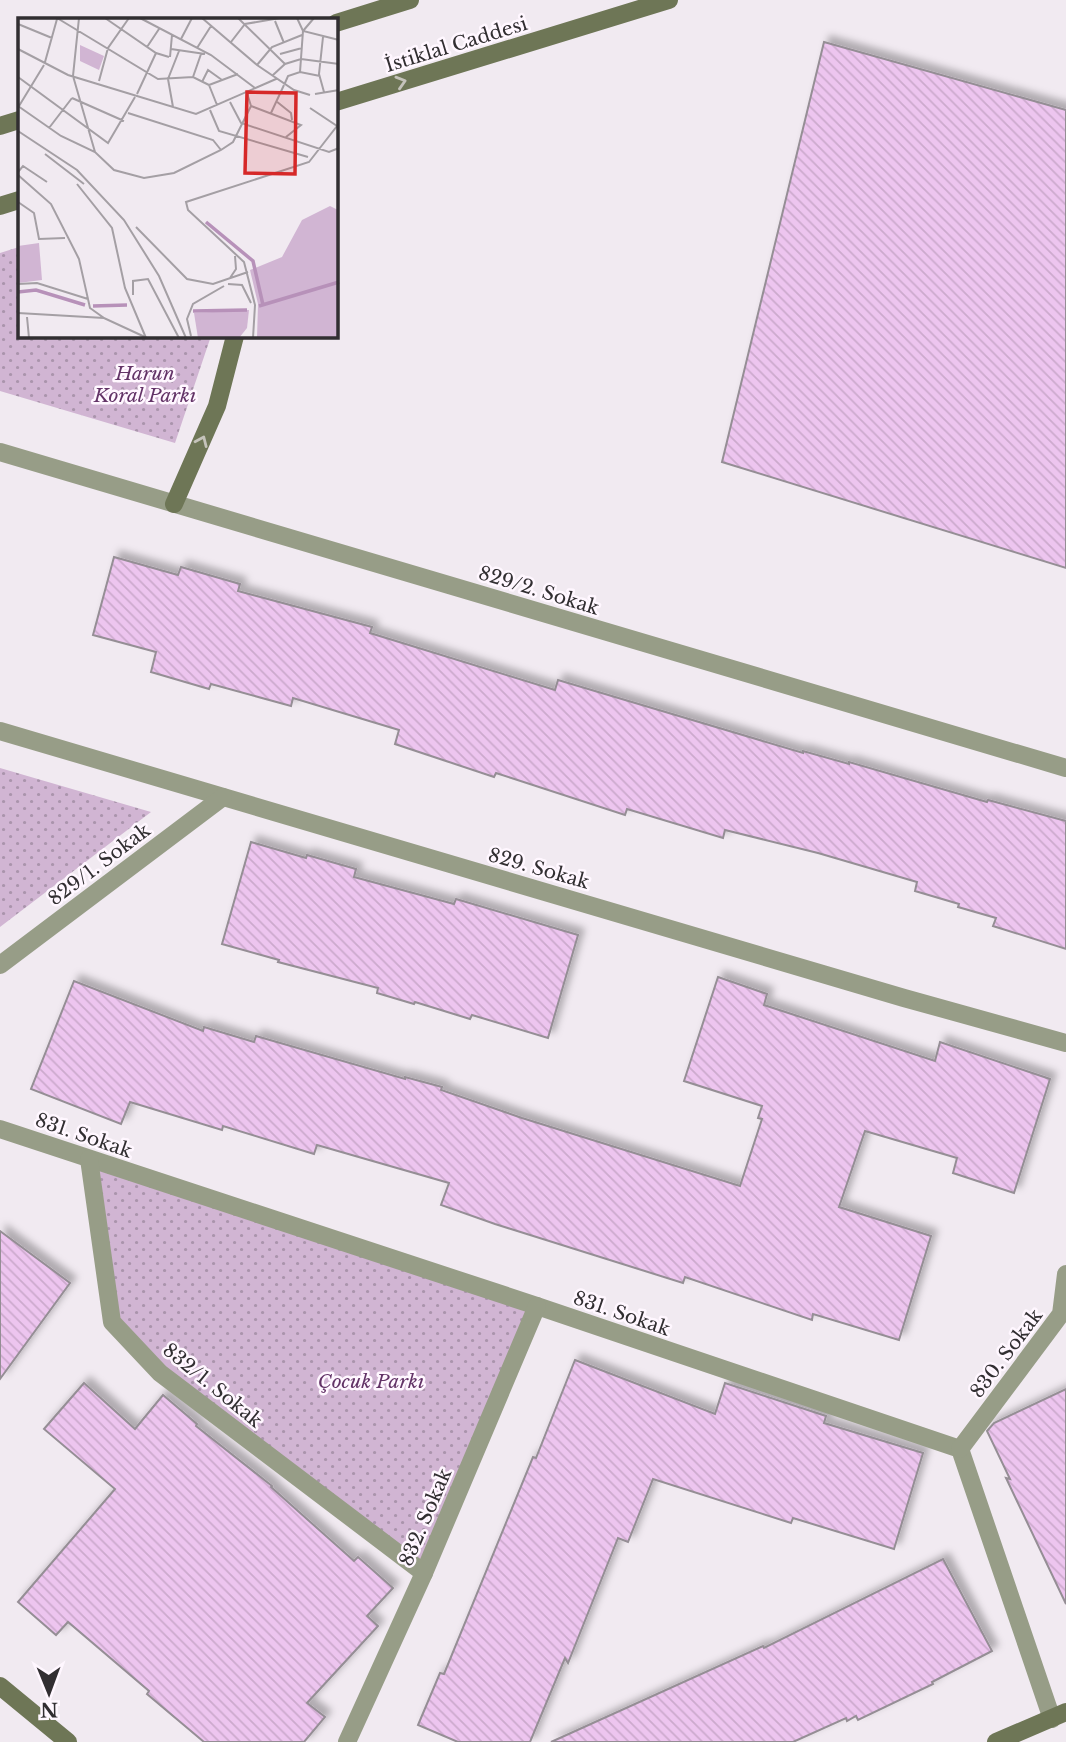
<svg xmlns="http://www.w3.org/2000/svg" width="1066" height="1742" viewBox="0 0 1066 1742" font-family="'Libre Baskerville',serif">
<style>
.grass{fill:url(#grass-dots)}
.building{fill:url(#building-back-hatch);stroke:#958e95;stroke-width:2;filter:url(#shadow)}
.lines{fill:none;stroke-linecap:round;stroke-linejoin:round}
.minor{stroke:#979d87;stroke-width:18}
.secondary{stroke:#6e7656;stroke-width:18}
.oneway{stroke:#c5c3bb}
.labels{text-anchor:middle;stroke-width:5;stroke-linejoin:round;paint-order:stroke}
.street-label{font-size:19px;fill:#312e31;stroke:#fff7ff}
.park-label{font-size:19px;font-style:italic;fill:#633367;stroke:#fff7ff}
.inset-river{fill:none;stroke:#b791b9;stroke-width:3.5}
.inset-road{fill:none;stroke:#a49fa4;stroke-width:2}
.view{fill:#d62828;fill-opacity:0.15;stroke:#d62828;stroke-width:3.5}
.inset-edge{fill:none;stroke:#312e31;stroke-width:3.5}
</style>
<defs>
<pattern id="grass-dots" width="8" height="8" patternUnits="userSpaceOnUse" patternTransform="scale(1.75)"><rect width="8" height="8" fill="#d1b5d3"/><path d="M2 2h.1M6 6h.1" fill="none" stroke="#aa94ac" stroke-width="1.8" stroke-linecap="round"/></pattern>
<pattern id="building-back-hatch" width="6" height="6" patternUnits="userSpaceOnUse" patternTransform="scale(1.75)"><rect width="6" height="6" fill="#edc5ef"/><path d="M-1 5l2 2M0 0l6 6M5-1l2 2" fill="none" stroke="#ccaacd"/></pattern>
<filter id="shadow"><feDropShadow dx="6" dy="-6" stdDeviation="3.5" flood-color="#0004"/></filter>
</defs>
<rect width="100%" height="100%" fill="#f1eaf1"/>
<!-- grass -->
<g class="grass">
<path d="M19,247V336H211L175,443L0,391V253Z"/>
<path d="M0,768L151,812L0,927Z"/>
<path d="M89,1159L537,1306L424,1573L160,1373L112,1322Z"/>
</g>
<!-- building -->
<g class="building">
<path d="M824,42L1066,110V568L722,462Z"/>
<path d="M114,557L178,575L181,567L240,584L238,591L372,627L370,633L555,690L558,680L803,753V751L849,764V762L987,802L988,800L1066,821V949L993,926L996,918L958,907L959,904L915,891L917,882L818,853L725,830L723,838L627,809L625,815L496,773L494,777L395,744L399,730L293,698L291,706L211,684L209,689L151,672L156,652L93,635Z"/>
<path d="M251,842L306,858L307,855L356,869L354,877L454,904L456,899L578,935L548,1038L472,1015L470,1019L415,1002L414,1004L377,993L378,988L278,962L279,960L222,944Z"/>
<path d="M718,977L767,994L764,1005L935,1061L940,1042L1050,1079L1014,1193L953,1173L957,1158L865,1131L839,1207L931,1236L899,1340L813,1314L812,1320L685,1277L683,1283L495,1224L441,1205L449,1183L317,1145L314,1154L223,1126L222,1130L130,1102L121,1124L31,1089L74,981L203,1031L204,1027L254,1042L256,1036L405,1079V1077L442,1087L441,1090L522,1118L740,1186L762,1119L758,1118L762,1106L684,1081Z"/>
<path d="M0,1231L70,1283L0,1379Z"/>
<path d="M575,1360L715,1414L725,1383L826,1416L824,1423L923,1453L894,1549L793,1518L791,1523L653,1479L628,1542L618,1538L568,1663L565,1658L530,1742H458L418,1725L440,1673L444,1674L533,1457L536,1458Z"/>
<path d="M84,1383L135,1429L163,1395L197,1424L196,1426L272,1486L271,1487L354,1561L358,1557L393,1588L367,1616L378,1626L307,1703L325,1717L304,1742H204L147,1694L149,1691L68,1622L56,1635L18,1602L115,1489L44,1429Z"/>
<path d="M1066,1389V1604L1006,1478L1010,1479L987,1431L994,1423Z"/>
<path d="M943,1559L992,1651L932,1682L933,1684L858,1720L856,1716L847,1721L846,1718L793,1742H551L763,1646L764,1648Z"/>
</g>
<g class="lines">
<!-- minor -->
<g class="minor">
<path d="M0,452L1066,768"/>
<path d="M0,731L904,998L1066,1043"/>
<path d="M0,965L223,797"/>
<path d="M0,1129L537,1306L960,1449L1052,1719"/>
<path d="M89,1159L112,1322L160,1373L424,1573"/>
<path d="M960,1449L1061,1314L1066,1274"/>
<path d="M347,1742L424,1573L537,1306"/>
</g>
<!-- secondary -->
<g class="secondary">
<path d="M336,23L410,0"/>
<path d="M336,102L669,0"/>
<path d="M0,126L19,120"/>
<path d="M0,206L19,200"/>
<path d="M174,504L217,406L235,336"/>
<path d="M0,1686L68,1742"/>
<path d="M996,1742L1066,1712"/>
</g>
</g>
<!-- one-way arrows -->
<defs><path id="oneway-chevron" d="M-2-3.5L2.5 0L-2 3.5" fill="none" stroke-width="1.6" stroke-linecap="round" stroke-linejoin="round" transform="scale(1.75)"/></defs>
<g class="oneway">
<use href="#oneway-chevron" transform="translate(401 82) rotate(-17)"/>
<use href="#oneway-chevron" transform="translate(202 441) rotate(-66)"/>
</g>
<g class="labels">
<!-- street labels -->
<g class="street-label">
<text transform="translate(456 44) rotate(-17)" y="7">İstiklal Caddesi</text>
<text transform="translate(539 590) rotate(17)" y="7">829/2. Sokak</text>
<text transform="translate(99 864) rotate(-37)" y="7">829/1. Sokak</text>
<text transform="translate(539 868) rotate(16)" y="7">829. Sokak</text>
<text transform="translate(84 1135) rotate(19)" y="7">831. Sokak</text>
<text transform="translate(622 1313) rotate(19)" y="7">831. Sokak</text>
<text transform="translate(1006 1353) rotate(-53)" y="7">830. Sokak</text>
<text transform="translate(213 1385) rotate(39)" y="7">832/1. Sokak</text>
<text transform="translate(425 1517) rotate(-67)" y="7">832. Sokak</text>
</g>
<!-- park labels -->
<g class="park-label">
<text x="145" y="380">Harun<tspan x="145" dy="22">Koral Parkı</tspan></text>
<text x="371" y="1388">Çocuk Parkı</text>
</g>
</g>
<!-- overview -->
<g transform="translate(18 18)">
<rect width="320" height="320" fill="#f1eaf1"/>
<path d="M62,27L86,38L81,52L62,43ZM312,188L320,192V320H239L240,286L232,252L264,239L284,202ZM21,225L24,262L0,265V228Z" fill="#d1b5d3"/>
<path d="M231,292L229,310L221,320H180L176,295Z" fill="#d1b5d3"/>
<path class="inset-river" d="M188,204L235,243L245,287M0,274L18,272L67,287M75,288L109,287M241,288L321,264M175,293L229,292"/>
<path class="inset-road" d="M39,0L140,61L175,59L191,67M61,0L55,58L77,134M87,0L138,35L151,39M122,0L193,37L237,70M184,0L239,47L276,72L292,77M220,0L267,46M279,0L285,13L321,22M257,3L266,25M0,6L34,20M305,19L301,56L306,74M163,21L174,0M213,24L227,6L262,0M129,29L141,11M179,30L193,8M0,31L50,57L178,96L258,61M153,31L187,36M262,36L284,30M152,39L154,17M27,44L39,1M239,47L254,29L284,17M282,54L285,13L296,0M255,57L267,46L283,41L321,46M0,59L90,125L117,79M175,59L183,36M81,63L90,30L111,0M184,64L190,52L204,62M267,65L270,58L282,54L302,58M191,67L220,56M191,67L199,87M229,75L233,88L283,107L268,119M119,76L138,35M297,76L321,72M54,80L106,103M258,83L273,95L274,102M212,84L223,105L311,134L321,130M0,88L43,118L77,134L96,152L126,160L156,155L203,132L215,124L233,88M1,88L26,47M155,89L150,61L161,33M192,92L201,113L290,139M110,95L195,122L203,132M253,95L266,67M31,110L54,80M0,113L59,152L106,202L141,258L168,320M27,136L66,166M0,154L5,148L29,164M0,157L33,186L61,241L72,290L86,300M59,166L94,210L107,270L128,320M0,184L16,195L21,221L47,220M118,209L169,261L195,266L230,254M212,260L218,251L217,238M0,266L19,265L70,281M210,266L224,267L233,285M115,277V263L130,261L161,320M0,295L86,300L127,319M9,299L11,320M173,318L169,301L175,286L206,268M235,320L237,287L226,244L170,192L168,184L291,144L319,108L292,90"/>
<path class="view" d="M229,74L278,75L277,156L227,155Z"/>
<rect width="320" height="320" class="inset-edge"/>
</g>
<!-- north arrow -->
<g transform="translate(49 1693) rotate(179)" stroke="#fff7ff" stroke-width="5" paint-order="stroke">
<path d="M0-5L12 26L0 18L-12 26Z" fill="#312e31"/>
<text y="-10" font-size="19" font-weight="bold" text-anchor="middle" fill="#312e31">N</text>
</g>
</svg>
